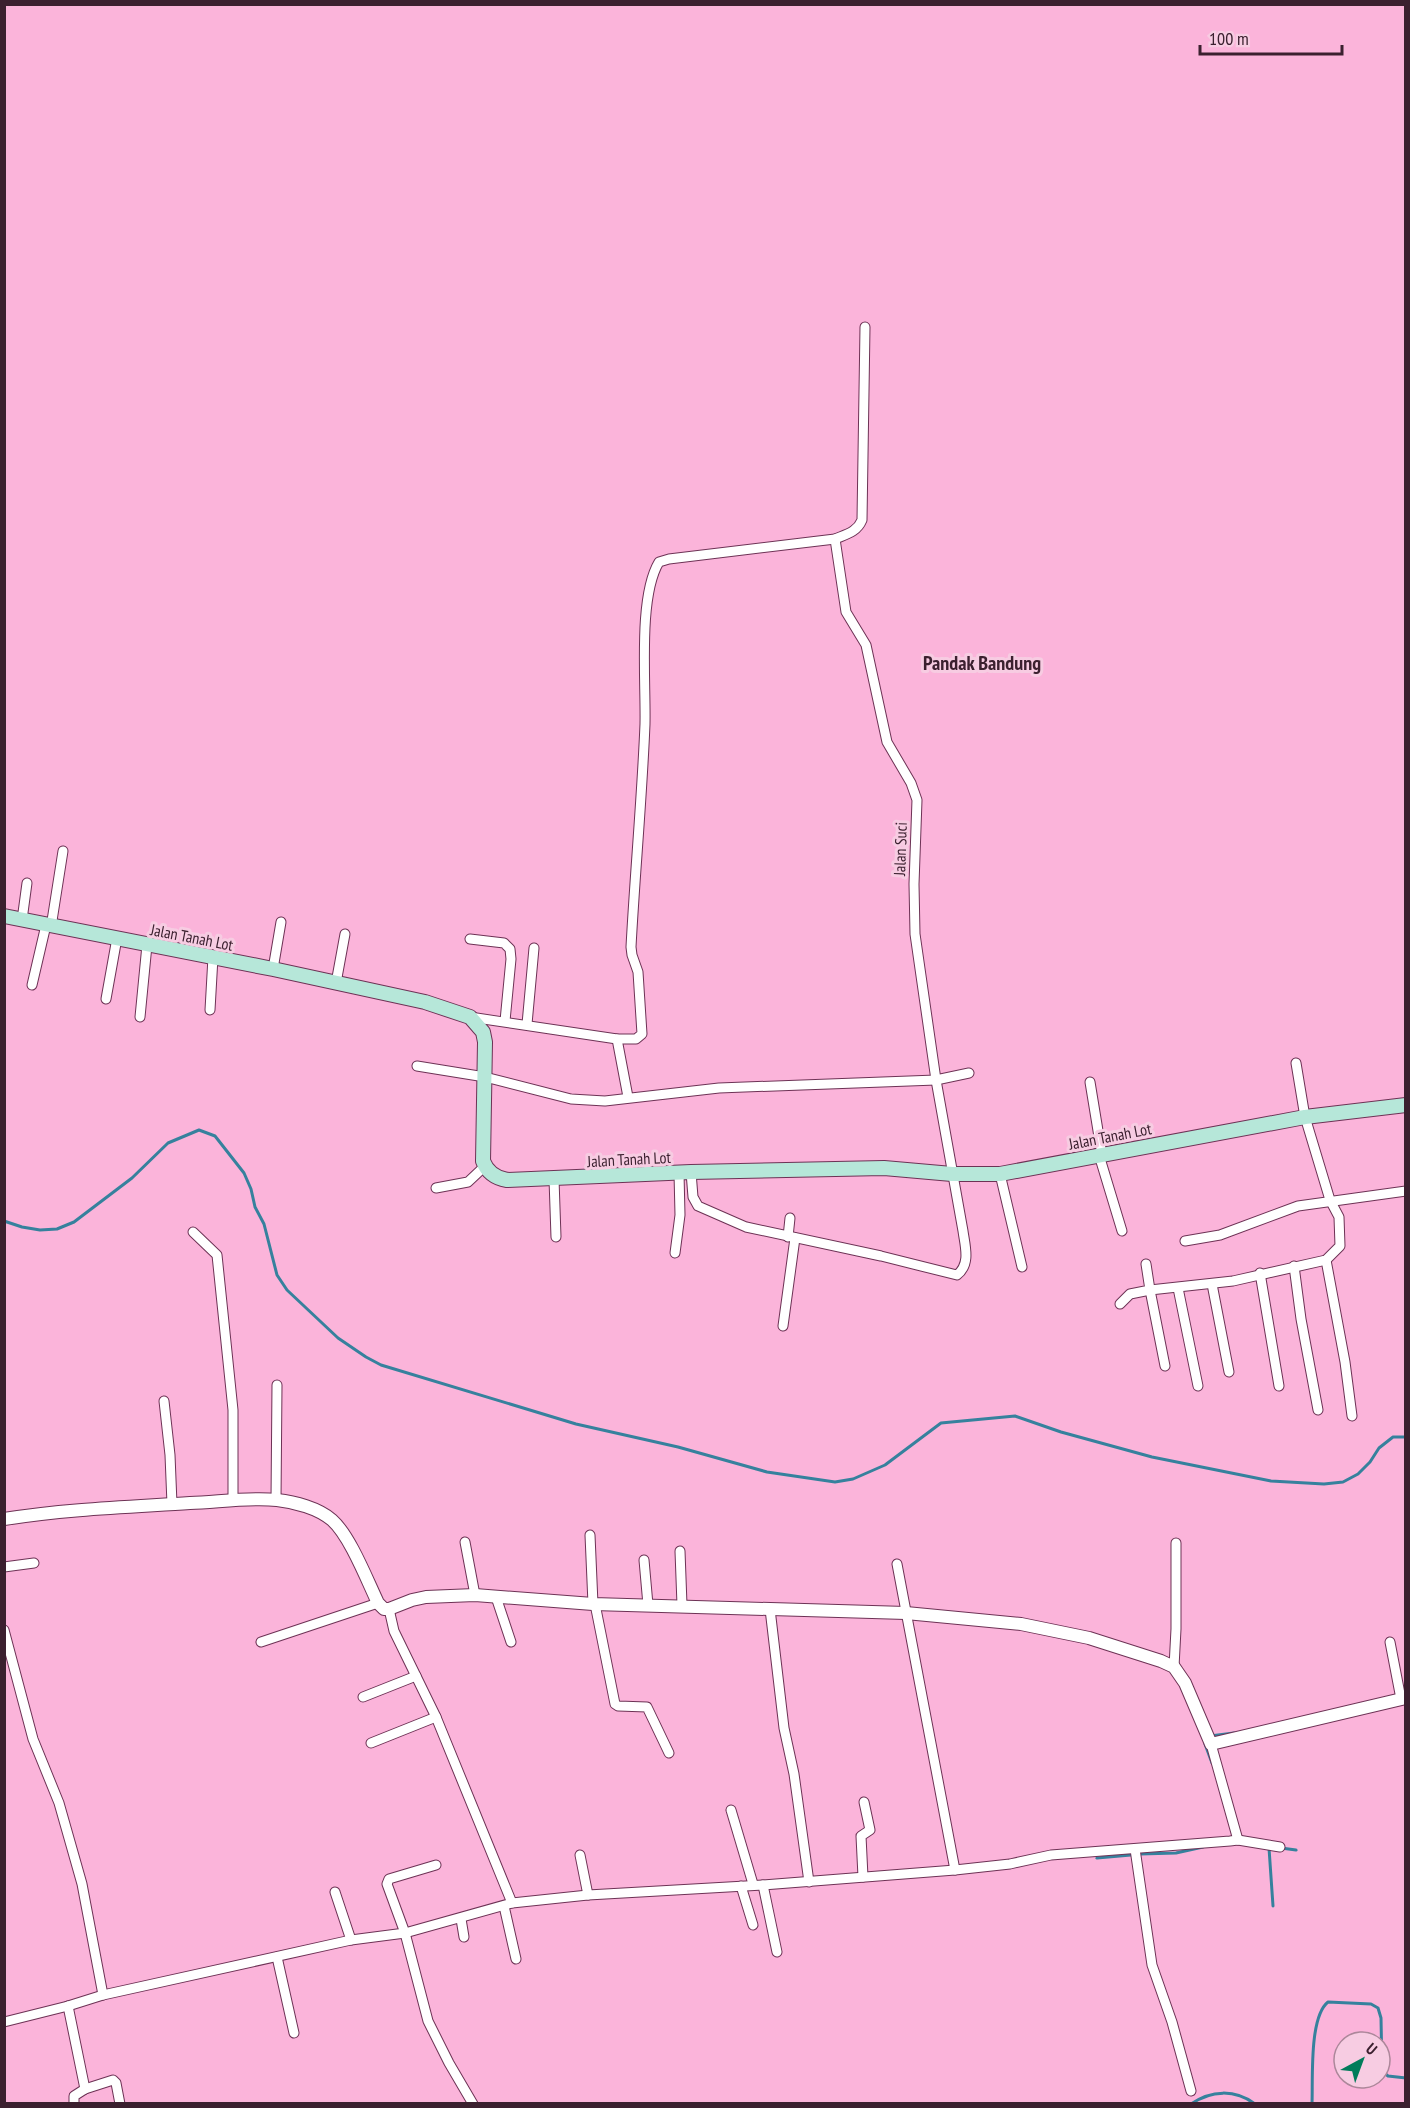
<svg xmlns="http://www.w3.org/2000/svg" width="1410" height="2108" viewBox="0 0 1410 2108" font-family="'PT Sans Narrow',sans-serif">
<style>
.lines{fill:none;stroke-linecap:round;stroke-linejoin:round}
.stream{stroke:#36819d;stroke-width:3}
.minor-casing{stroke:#6d3255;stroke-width:11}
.tertiary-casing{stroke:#6d3255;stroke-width:14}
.secondary-casing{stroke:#6d3255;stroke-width:16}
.minor{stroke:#fff;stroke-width:9}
.tertiary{stroke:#fff;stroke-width:12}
.secondary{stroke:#b6e7d9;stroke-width:14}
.labels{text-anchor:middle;stroke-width:6;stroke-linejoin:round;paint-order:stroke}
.street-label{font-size:16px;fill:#3b202f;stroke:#f7cce2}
.quarter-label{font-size:20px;font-weight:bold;fill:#3b202f;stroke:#f7cce2}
</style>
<rect width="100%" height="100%" fill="#fbb4da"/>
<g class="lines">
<!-- stream -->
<g class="stream">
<path d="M4,1221L22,1227L40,1230L57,1229L74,1222L132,1178L168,1143L199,1130L215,1136L244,1173L251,1189L255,1207L264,1224L277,1275L287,1290L338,1338L366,1357L381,1365L576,1424L678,1447L767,1472L835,1482L853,1479L885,1465L941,1423L1015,1416L1061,1432L1152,1457L1271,1481L1324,1484L1343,1482L1358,1474L1370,1462L1379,1448L1393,1437H1406"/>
<path d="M1210,1736L1234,1733"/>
<path d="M1205,1744L1212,1763"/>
<path d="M1269,1848L1273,1906"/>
<path d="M1281,1848L1296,1850"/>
<path d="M1140,1854L1176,1853L1203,1847"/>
<path d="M1097,1858L1131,1855"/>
<path d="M1191,2104C1211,2090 1235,2089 1255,2104"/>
<path d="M1312,2104C1313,2079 1309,2017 1328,2002L1371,2004L1378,2008L1381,2018L1382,2071L1388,2076L1406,2078"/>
</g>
<!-- minor casing -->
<g class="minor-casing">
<g id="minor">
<path d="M22,920L27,883"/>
<path d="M51,927L63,851"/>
<path d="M470,939L504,943L510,949L511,959L505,1021"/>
<path d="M273,969L281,922"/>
<path d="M336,983L345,934"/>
<path d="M32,985L46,925"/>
<path d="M106,999L117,938"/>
<path d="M210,1010L213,957"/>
<path d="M140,1017L147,945"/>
<path d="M470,1017L617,1039H636L642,1034L638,972L632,955L631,947C635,872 642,798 645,724C646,681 638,597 659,562L669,559L835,539C847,534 857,532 862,520L865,327"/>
<path d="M527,1024L534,948"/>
<path d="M617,1039L628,1097"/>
<path d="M417,1066L485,1077L571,1099L605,1101L719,1088L936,1080L969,1073"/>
<path d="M1090,1082L1102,1155"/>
<path d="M1099,1155L1122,1231"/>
<path d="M691,1172L693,1197L698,1206L746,1227L881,1256L957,1275C971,1264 965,1246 963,1231L936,1080L915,934L914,884L917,800L911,783L887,742L866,645L846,612L835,539"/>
<path d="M1000,1174L1022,1267"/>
<path d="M554,1179L556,1237"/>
<path d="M436,1188L468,1182L485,1166"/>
<path d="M193,1232L217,1255L233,1410V1501"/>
<path d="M788,1237L790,1218"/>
<path d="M1185,1241L1220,1235L1298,1206L1406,1191"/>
<path d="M675,1253L680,1215L679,1173"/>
<path d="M1326,1260L1345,1362L1352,1416"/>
<path d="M1294,1266L1301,1319L1318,1410"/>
<path d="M1260,1273L1279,1386"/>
<path d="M1212,1284L1229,1372"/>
<path d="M1178,1288L1198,1386"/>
<path d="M1120,1304L1130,1294L1150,1290L1146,1264"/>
<path d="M783,1326L795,1238"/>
<path d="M1165,1366L1150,1290L1233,1281L1326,1260L1340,1246L1339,1217L1330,1200L1305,1117L1296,1063"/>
<path d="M164,1401L170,1455L172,1504"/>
<path d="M276,1500L277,1385"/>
<path d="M590,1535L593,1604"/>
<path d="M465,1542L475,1595"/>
<path d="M680,1551L682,1605"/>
<path d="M644,1560L648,1605"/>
<path d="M897,1564L955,1870"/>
<path d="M4,1567L34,1563"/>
<path d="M496,1597L511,1642"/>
<path d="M595,1604L615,1704L618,1706L647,1707L669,1753"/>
<path d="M389,1609L394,1631L436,1717L512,1903"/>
<path d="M770,1609L784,1728L794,1774L809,1882"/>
<path d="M4,1630L33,1739L59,1803L82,1884L103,1995"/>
<path d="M261,1642L378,1603"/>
<path d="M1390,1642L1401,1699"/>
<path d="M1174,1667L1176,1629V1543"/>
<path d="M363,1697L416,1676"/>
<path d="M371,1743L436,1717"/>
<path d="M1211,1744L1238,1840"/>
<path d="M731,1810L753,1884"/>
<path d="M1135,1849L1152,1965L1172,2022L1191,2091"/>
<path d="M580,1855L588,1895"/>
<path d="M436,1865L389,1879L387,1884L405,1933L428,2021L449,2063L473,2104"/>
<path d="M863,1877L861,1836L870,1830L864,1802"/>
<path d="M763,1885L777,1952"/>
<path d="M741,1886L753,1925"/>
<path d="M335,1892L351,1940"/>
<path d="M504,1906L516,1959"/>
<path d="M461,1919L464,1937"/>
<path d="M277,1957L294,2033"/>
<path d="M68,2006L85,2089L113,2080L116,2083L120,2104"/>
<path d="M4,2022L68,2006L103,1995L351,1940L405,1933L512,1903L588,1895L763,1885L955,1870L1010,1864L1051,1855L1230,1841L1238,1840L1280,1847"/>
<path d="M74,2104V2096L85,2089"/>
</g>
</g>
<!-- tertiary casing -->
<g class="tertiary-casing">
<path id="tertiary" d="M4,1519C67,1509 128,1507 190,1503C218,1502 250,1497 277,1500C295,1502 318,1508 332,1520C350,1536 367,1580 378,1603L384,1609H389L412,1600L426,1597L475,1595L593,1604L906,1613L1021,1624L1089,1638L1161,1661L1174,1667L1185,1683L1211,1744L1406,1698"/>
</g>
<!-- secondary casing -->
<g class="secondary-casing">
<path id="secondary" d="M4,916L273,969L425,1002L470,1017L483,1032L485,1042L483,1161C487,1172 495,1178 507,1180L691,1172L884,1168L952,1174H1000L1305,1117L1406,1105"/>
</g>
<!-- minor -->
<use href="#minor" class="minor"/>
<!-- tertiary -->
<use href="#tertiary" class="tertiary"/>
<!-- secondary -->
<use href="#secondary" class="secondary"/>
</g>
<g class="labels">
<!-- street labels -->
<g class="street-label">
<text transform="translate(900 849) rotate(-88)" y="6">Jalan Suci</text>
<text transform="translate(192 937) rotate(11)" y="6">Jalan Tanah Lot</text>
<text transform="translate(1110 1136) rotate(-11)" y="6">Jalan Tanah Lot</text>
<text transform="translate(629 1159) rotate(-3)" y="6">Jalan Tanah Lot</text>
</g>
<!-- quarter labels -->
<g class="quarter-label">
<text x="982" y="670">Pandak Bandung</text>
</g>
</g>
<!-- border -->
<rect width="1410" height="2108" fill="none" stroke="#3b202f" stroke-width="12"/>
<!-- north arrow -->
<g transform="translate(1362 2060) rotate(41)"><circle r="28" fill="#f7cce2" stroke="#ac879a" stroke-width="1.5"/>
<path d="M0-4.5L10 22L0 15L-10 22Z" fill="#007c5a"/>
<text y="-9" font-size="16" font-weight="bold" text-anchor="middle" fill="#3b202f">U</text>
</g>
<!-- scale -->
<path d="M1200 45v9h142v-9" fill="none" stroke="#3b202f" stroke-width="3"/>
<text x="1209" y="45" font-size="18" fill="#3b202f" stroke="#f7cce2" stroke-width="4.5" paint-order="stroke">100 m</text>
</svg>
